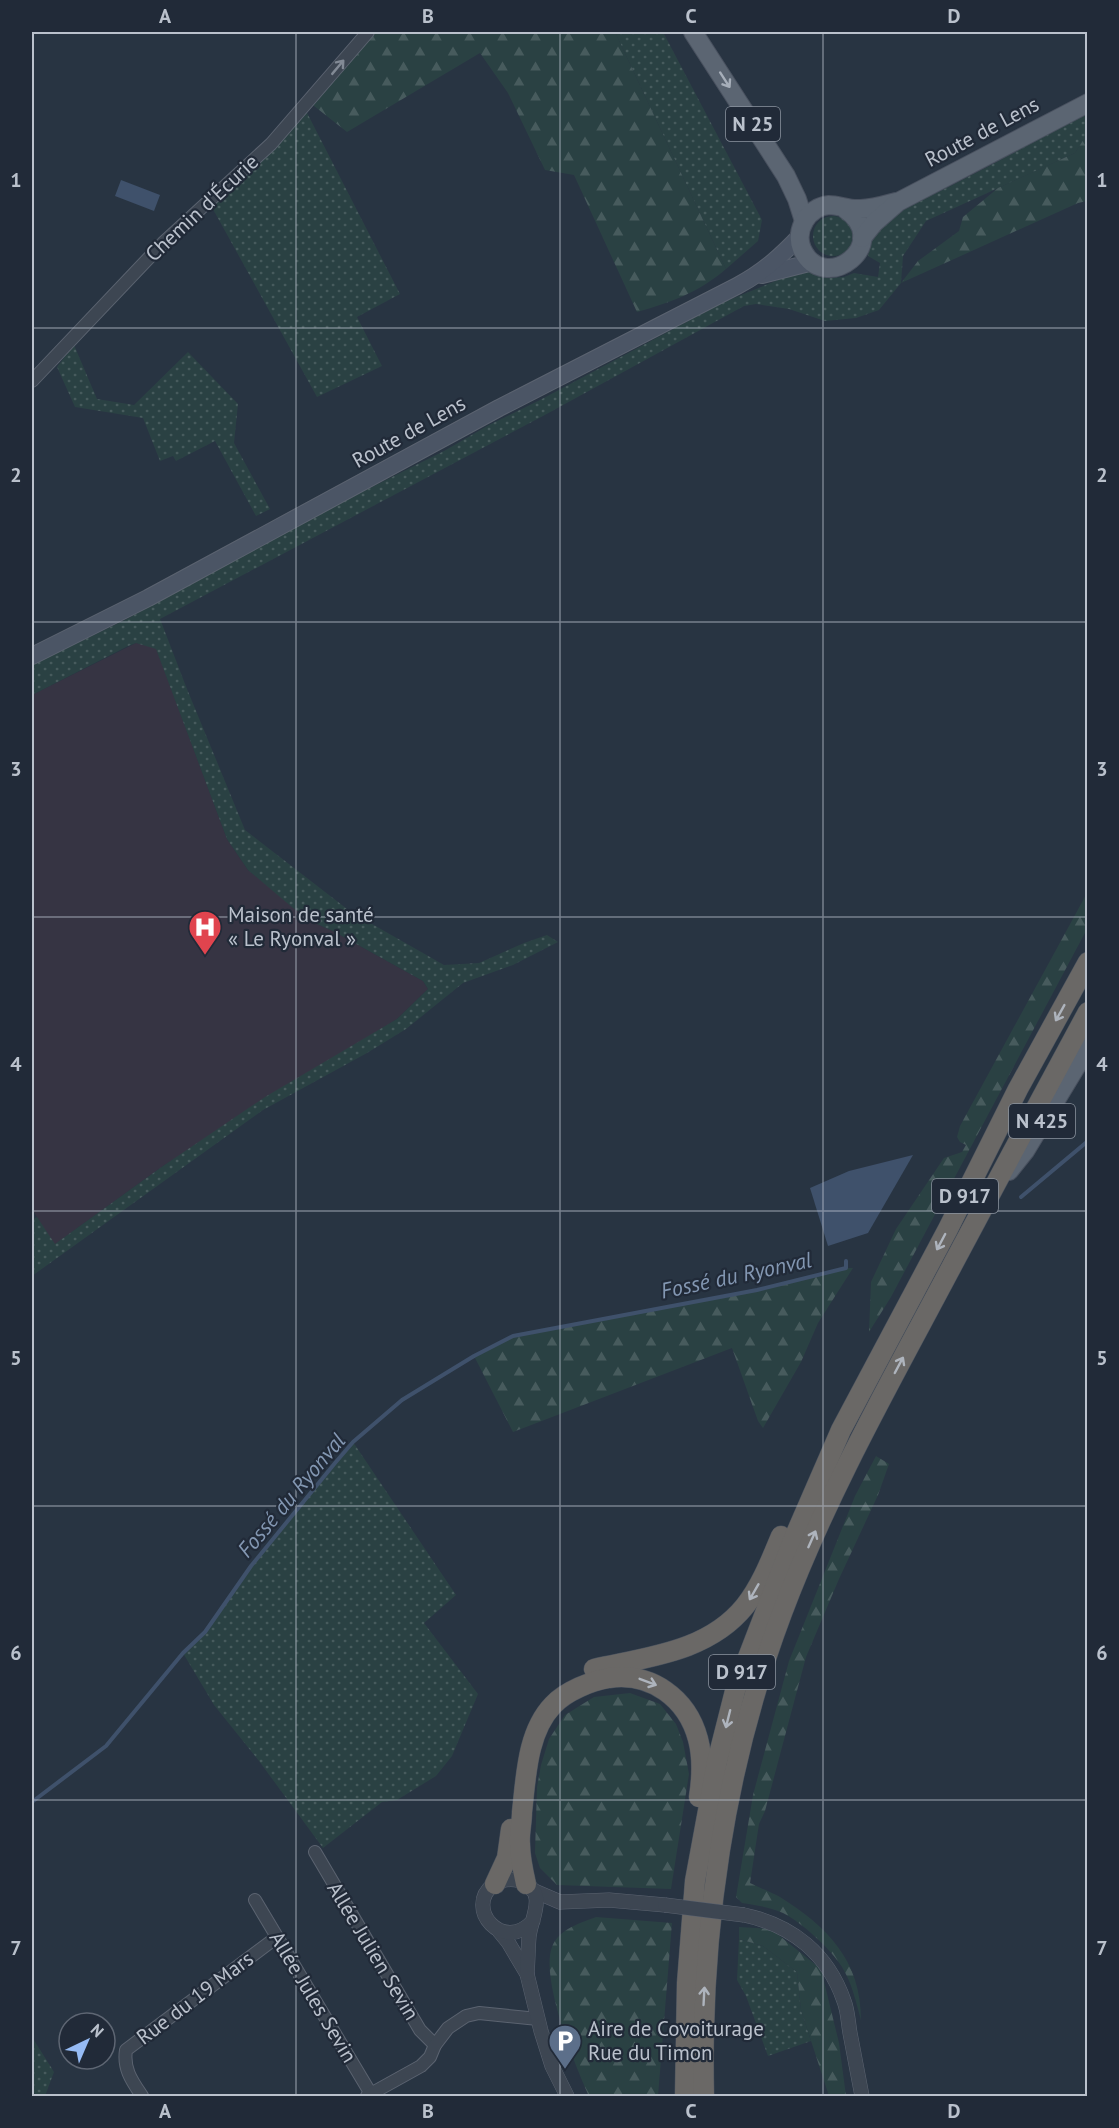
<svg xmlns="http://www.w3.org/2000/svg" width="1119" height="2128" viewBox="0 0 1119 2128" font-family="'PT Sans',sans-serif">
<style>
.medical{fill:#363443}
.grass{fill:url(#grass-dots)}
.forest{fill:url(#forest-firs)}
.water{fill:#3f516b}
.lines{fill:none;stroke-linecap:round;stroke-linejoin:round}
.stream{stroke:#3f516b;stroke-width:4}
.minor-casing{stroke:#5b6370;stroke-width:14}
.tertiary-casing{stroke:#5b6370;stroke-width:15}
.secondary-casing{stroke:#5b6370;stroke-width:18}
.primary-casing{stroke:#49515f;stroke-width:20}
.trunk-casing{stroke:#47505d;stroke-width:21}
.minor{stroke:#3d4652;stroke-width:12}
.tertiary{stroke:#3d4652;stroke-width:14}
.secondary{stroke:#4b5565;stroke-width:16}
.primary{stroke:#5b6572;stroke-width:18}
.trunk{stroke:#6a6866;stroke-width:20}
.tertiary-bridge-casing{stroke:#5b6370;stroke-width:15;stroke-linecap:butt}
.tertiary-bridge{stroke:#3d4652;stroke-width:14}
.oneway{stroke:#828a95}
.oneway2{stroke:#a7afba}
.oneway3{stroke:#aeb4bd}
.grid{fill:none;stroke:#bac1cc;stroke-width:1.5;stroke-opacity:0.55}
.labels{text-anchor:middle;stroke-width:4.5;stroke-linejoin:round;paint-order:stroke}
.shield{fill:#212a38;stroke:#8c94a0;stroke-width:1.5}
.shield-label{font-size:20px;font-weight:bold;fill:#bac1cc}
.street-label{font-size:21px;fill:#bac1cc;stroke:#212a38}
.poi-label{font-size:21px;fill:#bac1cc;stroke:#212a38;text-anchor:start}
.water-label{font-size:22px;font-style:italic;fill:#8397b2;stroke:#212a38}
.neatline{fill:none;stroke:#bac1cc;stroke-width:2}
.grid-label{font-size:20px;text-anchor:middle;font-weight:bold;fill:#bac1cc}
</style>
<defs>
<pattern id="grass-dots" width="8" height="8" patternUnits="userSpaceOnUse" patternTransform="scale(1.5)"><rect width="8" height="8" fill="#2a4143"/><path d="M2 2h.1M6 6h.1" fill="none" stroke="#475b5d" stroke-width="1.8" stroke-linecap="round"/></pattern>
<pattern id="forest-firs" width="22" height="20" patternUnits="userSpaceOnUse" patternTransform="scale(1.5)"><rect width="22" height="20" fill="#2a4143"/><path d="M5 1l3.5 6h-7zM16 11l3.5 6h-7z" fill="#475b5d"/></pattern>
</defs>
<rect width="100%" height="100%" fill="#283442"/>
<!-- medical -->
<path class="medical" d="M136,643L156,648L227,839L248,870L317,924L333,931L423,981L428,989L397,1019L163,1166L54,1245L32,1209V695Z"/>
<!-- grass -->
<g class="grass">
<path d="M615,32H663L762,220L758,241L726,269Z"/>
<path d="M304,107L400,294L357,317L382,366L317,397L209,202Z"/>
<path d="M1087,113V134L1075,153L926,221L903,256L901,283L879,310L856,318L825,321L789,309L756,304L744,306L543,416L160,619L187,689L245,830L351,912L444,965L479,963L524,943L547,935L558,942L513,965L463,983L406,1029L367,1053L263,1110L32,1276V1220L37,1217L55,1244L163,1166L265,1097L397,1019L428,989L423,981L333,931L317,924L293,908L248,870L227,839L156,649L136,643L128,646L32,695V665L125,620L322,512L444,451L489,425L540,400L724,302L800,271L813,272L828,278L844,277L854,273L878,277L880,263L868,256C869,248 872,238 877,230C890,212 936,194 956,183C1000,161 1043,136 1087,113Z"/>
<circle cx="833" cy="236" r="20"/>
<path d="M74,345L97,399L134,405L188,352L238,404L234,443L270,509L256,516L215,441L176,461L173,456L160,461L143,418L75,407L57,367Z"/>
<path d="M353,1442L456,1595L424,1623L478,1694L452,1756L436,1776L397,1800L382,1802L323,1848L259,1761L214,1705L183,1653L205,1632L251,1566Z"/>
<path d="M739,1939L763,1946L797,1972L801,2010L811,2041L768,2056L746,1996L737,1980Z"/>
<path d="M32,2037L54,2072L45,2096H36L32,2089Z"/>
</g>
<!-- forest -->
<g class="forest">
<path d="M368,32H615L726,269C701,291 670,303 637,312L574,175L545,170L508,93L480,53L347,132L309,102Z"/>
<path d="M1087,134V201L1078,203L901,283L918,261L959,231L963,217L998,188L1075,153Z"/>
<path d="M1087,893V929L891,1297L869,1332L871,1282L896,1229L944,1158L962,1152L966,1145L960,1142L957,1137L960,1126Z"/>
<path d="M846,1268H853L818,1323L801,1362L763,1428L758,1421L732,1348L513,1432L474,1356L513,1336L757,1290Z"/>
<path d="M876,1456L889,1464L878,1495L839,1579L806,1657L765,1811L759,1824L750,1883C760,1888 771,1892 780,1897C828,1927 861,1961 861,2020C856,2002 852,1983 842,1967C832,1950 800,1921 783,1913C770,1907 755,1905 742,1903L736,1897L753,1795L789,1661L855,1496Z"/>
<path d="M630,1693L660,1704L676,1724L683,1742L689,1774L671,1889L557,1885L540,1868L535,1853L537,1787L541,1765L549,1739L565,1715L594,1697Z"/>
<path d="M596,1917L672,1923L658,2096H589C575,2066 540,1978 552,1947C559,1929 580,1923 596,1917Z"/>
<path d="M739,1927L771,1929L821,1969L839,2043L846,2096H829L801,2010L797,1972L763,1946L739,1939Z"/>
</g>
<!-- water -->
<g class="water">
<path d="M121,180L160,195L154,211L115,196Z"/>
<path d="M913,1155L868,1233L828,1246L810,1188L849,1171Z"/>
</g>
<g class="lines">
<!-- stream -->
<g class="stream">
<path d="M1021,1197L1088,1141"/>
<path d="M32,1802L106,1746L183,1653L205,1632L251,1566L335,1463L353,1442L402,1400L474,1356L513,1336L757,1290L846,1268V1261"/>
</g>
<!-- minor casing -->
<g class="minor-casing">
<g id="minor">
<path d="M32,381L163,243L271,144L368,32"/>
<path d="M315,1852L420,2030L435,2045"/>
<path d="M255,1900L371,2094"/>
<path d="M142,2096C132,2081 123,2069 126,2050L277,1937"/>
<path d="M367,2096L421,2066L430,2057L435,2045L448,2028L466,2016L479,2013L538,2019"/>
</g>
</g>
<!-- tertiary casing -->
<g class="tertiary-casing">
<g id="tertiary">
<path d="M532,1890L560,1902L609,1900L665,1905"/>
<path d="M744,1915C792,1925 828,1954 844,2001C848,2011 848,2022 850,2033C854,2054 858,2075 862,2096"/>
<path d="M499,1931L508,1942L527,1974L541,2031L552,2066L567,2096"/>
<path d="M527,1974C528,1962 528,1949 529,1937C531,1917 549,1892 520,1881C511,1878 501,1880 493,1885C464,1908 503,1954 533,1921"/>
</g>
</g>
<!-- secondary casing -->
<g class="secondary-casing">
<g id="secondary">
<path d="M762,275L813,262"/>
<path d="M32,656L148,598L499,408L737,286C762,273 780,257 800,236"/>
</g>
</g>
<!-- primary casing -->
<g class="primary-casing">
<g id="primary">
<path d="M693,32L786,176L797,199L804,221"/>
<path d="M845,209C895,243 824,297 802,249C794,230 808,207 829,205C839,205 849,210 860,209C872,209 885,205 896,202"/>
<path d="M862,238L874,223L898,202L1088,103"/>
<path d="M1009,1171L1025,1151L1088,1047"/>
</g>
</g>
<!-- trunk casing -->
<g class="trunk-casing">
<g id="trunk">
<path d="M594,1669C647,1657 708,1652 745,1606C761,1586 771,1560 781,1536"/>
<path d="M495,1884L507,1858L511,1829"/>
<path d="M526,1884C523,1871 520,1857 520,1844C519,1834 522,1823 522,1812C526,1777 527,1732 553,1705C566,1691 591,1681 609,1678C651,1672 687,1698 698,1739C703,1758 702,1778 699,1797"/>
<path d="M685,2096L687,1983L695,1881L717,1762L735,1691L794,1538L841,1430L948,1229L1018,1089L1088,962"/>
<path d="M704,2096C700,1933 724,1767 782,1613C820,1512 871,1417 922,1322C977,1219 1032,1115 1088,1012"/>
</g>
</g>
<!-- minor -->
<use href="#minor" class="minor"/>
<!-- tertiary -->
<use href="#tertiary" class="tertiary"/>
<!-- secondary -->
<use href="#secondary" class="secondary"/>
<!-- primary -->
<use href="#primary" class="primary"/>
<!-- trunk -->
<use href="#trunk" class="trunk"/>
<!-- tertiary-bridge casing -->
<g class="tertiary-bridge-casing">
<path id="tertiary-bridge" d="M665,1905L744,1915"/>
</g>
<!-- tertiary-bridge -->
<use href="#tertiary-bridge" class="tertiary-bridge"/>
</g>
<!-- one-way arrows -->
<defs><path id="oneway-shaft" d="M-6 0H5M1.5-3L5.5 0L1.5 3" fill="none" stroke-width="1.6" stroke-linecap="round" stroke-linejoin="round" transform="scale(1.5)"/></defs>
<use class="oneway" href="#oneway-shaft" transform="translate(338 67) rotate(-50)"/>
<use class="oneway2" href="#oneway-shaft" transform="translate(725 80) rotate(57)"/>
<g class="oneway3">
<use href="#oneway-shaft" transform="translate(1060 1013) rotate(119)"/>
<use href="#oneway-shaft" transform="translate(941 1242) rotate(118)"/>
<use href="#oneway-shaft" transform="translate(899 1365) rotate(-62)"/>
<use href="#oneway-shaft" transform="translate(812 1539) rotate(-66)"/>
<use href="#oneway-shaft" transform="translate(754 1592) rotate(120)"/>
<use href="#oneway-shaft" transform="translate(648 1682) rotate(21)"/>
<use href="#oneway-shaft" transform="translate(728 1719) rotate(104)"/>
<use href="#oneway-shaft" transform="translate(704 1996) rotate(-87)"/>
</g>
<!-- grid -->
<path class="grid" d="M296,32V2096M560,32V2096M823,32V2096M32,328H1088M32,622H1088M32,917H1088M32,1211H1088M32,1506H1088M32,1800H1088"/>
<!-- icons -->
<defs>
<g id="hospital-pin" transform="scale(1.725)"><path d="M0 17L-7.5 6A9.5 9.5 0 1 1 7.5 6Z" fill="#e0444e" stroke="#212a38"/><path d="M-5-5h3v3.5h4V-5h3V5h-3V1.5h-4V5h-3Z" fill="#fff"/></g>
<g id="parking-pin" transform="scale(1.725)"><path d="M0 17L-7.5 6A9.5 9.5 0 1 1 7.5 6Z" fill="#5c6f8a" stroke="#212a38"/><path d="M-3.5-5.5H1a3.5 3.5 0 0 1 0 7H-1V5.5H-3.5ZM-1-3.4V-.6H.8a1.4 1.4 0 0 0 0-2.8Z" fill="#fff"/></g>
</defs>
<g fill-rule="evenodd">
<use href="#hospital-pin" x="205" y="927"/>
<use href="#parking-pin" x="565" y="2041"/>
</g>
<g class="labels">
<!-- shield labels -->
<g class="shield">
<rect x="726" y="107" width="54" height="34" rx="4.5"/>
<rect x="1009" y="1104" width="66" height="34" rx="4.5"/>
<rect x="932" y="1179" width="66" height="34" rx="4.5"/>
<rect x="709" y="1655" width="66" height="34" rx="4.5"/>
</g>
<g class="shield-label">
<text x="753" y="131">N 25</text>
<text x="1042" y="1128">N 425</text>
<text x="965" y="1203">D 917</text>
<text x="742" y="1679">D 917</text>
</g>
<!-- street labels -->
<g class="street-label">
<text transform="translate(982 132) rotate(-28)" y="7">Route de Lens</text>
<text transform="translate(202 208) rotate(-43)" y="7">Chemin d'Écurie</text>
<text transform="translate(409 432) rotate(-29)" y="7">Route de Lens</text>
<text transform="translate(373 1951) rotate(59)" y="7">Allée Julien Sevin</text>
<text transform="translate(313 1997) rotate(59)" y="7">Allée Jules Sevin</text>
<text transform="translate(195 1998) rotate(-37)" y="7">Rue du 19 Mars</text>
</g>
<!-- poi labels -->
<g class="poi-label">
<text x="228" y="922">Maison de santé<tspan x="228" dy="24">« Le Ryonval »</tspan></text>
<text x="588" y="2036">Aire de Covoiturage<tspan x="588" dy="24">Rue du Timon</tspan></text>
</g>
<!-- water labels -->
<g class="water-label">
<text transform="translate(736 1275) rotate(-12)" y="8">Fossé du Ryonval</text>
<text transform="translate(291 1495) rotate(-50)" y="8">Fossé du Ryonval</text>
</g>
</g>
<!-- border -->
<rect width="1119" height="2128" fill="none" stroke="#212a38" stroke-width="66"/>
<!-- north arrow -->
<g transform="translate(87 2041) rotate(44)"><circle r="28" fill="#212a38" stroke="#5e6673" stroke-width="1.5"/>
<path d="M0-4.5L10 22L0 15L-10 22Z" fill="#96bbf4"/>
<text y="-9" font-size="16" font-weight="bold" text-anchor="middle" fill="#bac1cc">N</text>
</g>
<rect x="33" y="33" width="1053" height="2062" class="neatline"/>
<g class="grid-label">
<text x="165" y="23">A</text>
<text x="428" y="23">B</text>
<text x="691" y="23">C</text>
<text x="954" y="23">D</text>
<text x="16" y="187">1</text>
<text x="1102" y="187">1</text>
<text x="16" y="482">2</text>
<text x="1102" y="482">2</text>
<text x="16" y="776">3</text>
<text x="1102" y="776">3</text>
<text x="16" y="1071">4</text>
<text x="1102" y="1071">4</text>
<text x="16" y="1365">5</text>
<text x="1102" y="1365">5</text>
<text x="16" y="1660">6</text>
<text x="1102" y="1660">6</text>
<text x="16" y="1955">7</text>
<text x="1102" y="1955">7</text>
<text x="165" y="2118">A</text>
<text x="428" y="2118">B</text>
<text x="691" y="2118">C</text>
<text x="954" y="2118">D</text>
</g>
</svg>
